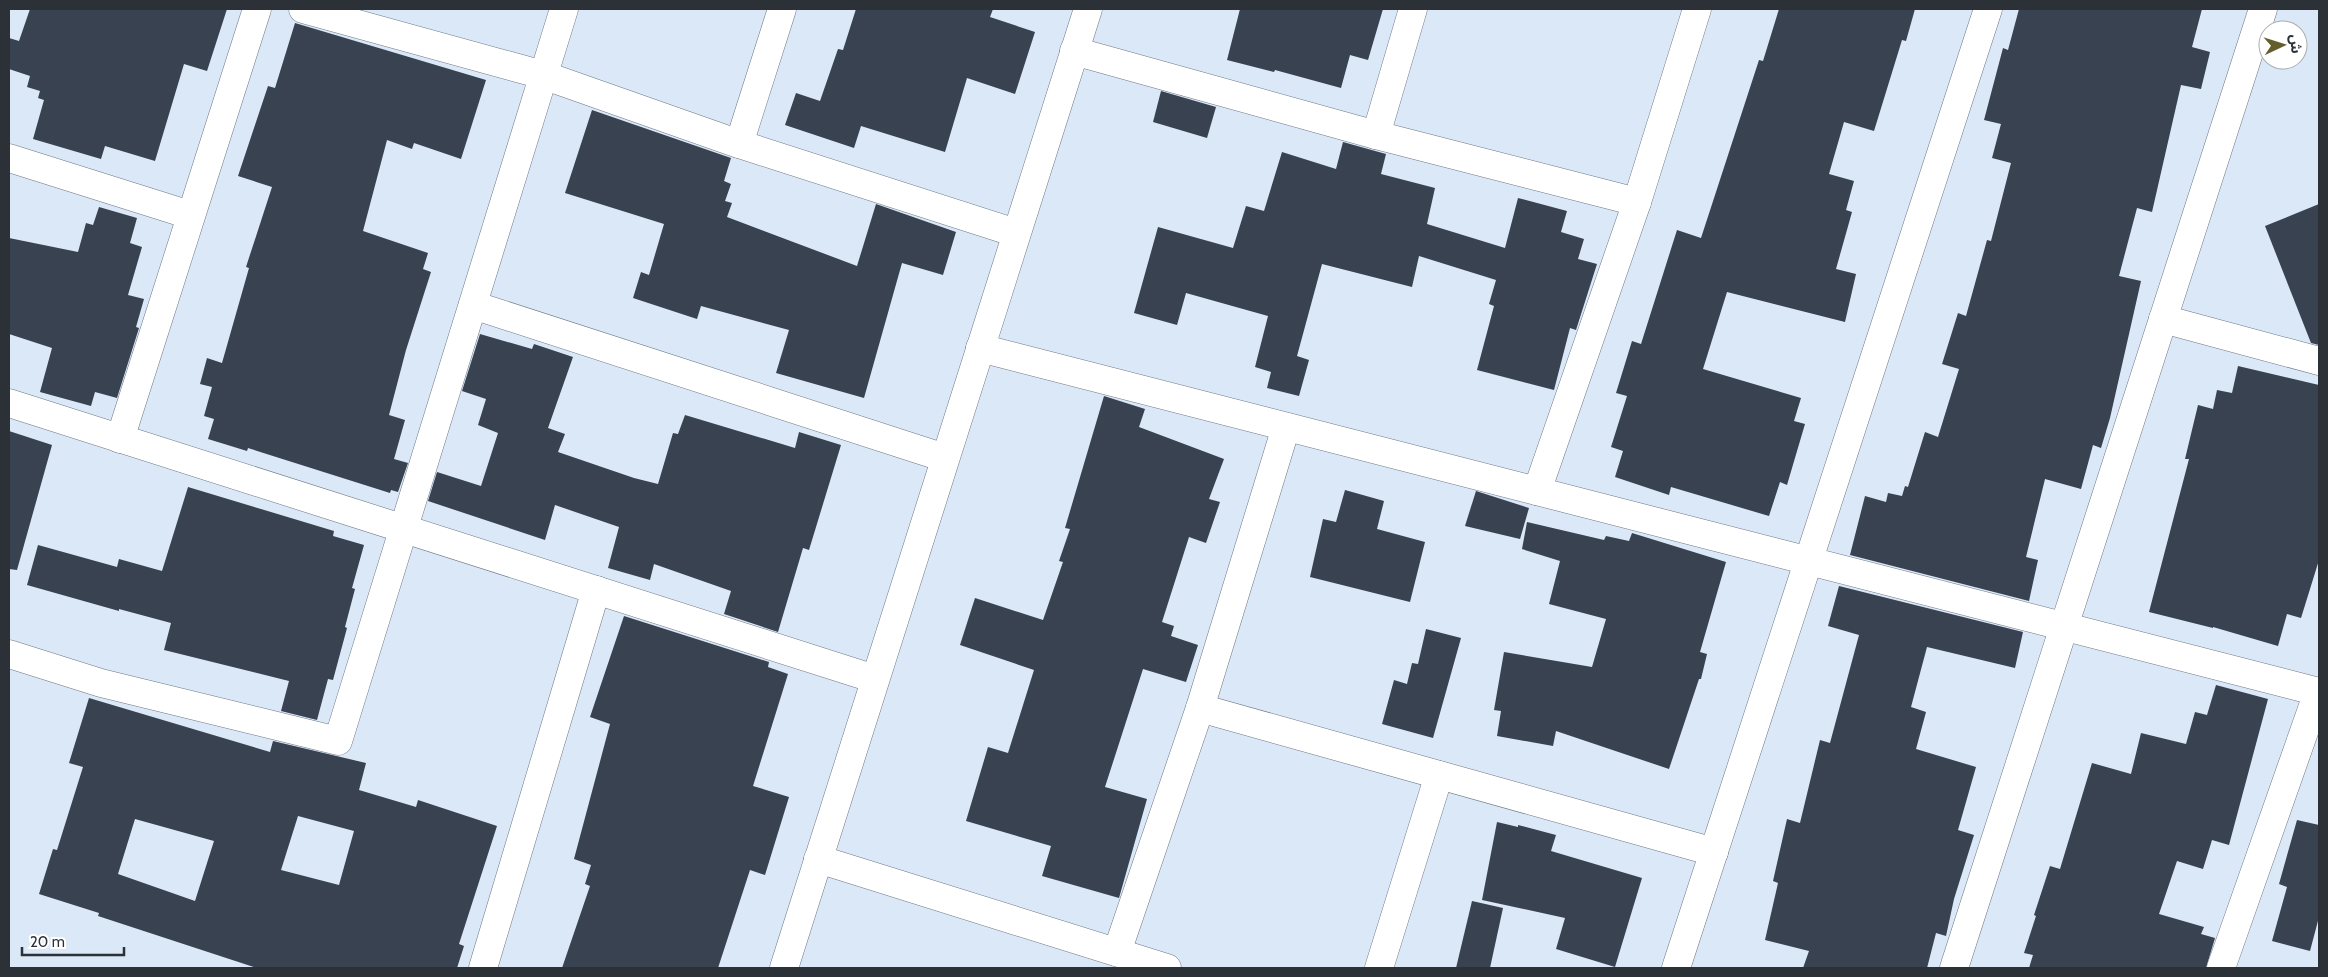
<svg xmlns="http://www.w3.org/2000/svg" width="2328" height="977" viewBox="0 0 2328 977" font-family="Cabin,'Noto Sans Arabic',sans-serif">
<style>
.building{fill:#384250;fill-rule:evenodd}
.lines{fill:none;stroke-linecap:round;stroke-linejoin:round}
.minor-casing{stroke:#6d7886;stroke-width:29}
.minor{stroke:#fff;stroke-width:28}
</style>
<rect width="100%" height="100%" fill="#dbe8f8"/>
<!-- building -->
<g class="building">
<path d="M30,9H227L207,71L184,64L155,161L105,146L101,159L33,139L44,100L38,98L40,91L27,87L30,76L9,69V38L19,41Z"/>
<path d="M856,9H993L990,17L1035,32L1015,94L967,78L945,152L861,126L854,148L785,125L796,93L820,101L838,49L843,50Z"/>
<path d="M1240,9H1383L1368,60L1350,55L1341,88L1275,70L1274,72L1227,60Z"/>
<path d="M1779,9H1915L1906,41L1902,40L1874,131L1844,122L1829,174L1854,181L1846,210L1852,212L1836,269L1856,274L1845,322L1727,292L1703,369L1801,398L1794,421L1805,424L1787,485L1780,482L1769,516L1671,487L1669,495L1615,477L1623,451L1611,447L1627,396L1616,393L1632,341L1641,344L1677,230L1701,238L1759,60L1763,61Z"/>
<path d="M2019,9H2202L2192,47L2210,52L2201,89L2181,85L2152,212L2137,208L2119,276L2141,281L2110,418L2101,448L2093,445L2081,489L2045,479L2026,557L2038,560L2029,601L1850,555L1865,496L1886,502L1888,493L1902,496L1905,486L1908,487L1925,432L1938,437L1959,369L1942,364L1958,313L1966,316L1987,240L1991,241L2011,163L1992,158L2001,124L1984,120L2003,48L2008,50Z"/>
<path d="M295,23L486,80L461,159L414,143L412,149L387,140L363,231L428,253L423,269L431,272L406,350L389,415L405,420L394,459L408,463L398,492L391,490L390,493L248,448L247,451L208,439L214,419L204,416L212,387L200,384L207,358L222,363L249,268L246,267L272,187L238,176L268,86L275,88Z"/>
<path d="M1161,91L1216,107L1207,138L1153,122Z"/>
<path d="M592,110L731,158L724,181L731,184L725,201L732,203L727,217L857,266L876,204L956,232L943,275L902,263L864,398L776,373L789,330L701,306L697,319L633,298L641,272L649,275L664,224L565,193Z"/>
<path d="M1343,142L1386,154L1381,174L1435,188L1427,224L1505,248L1518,198L1567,211L1561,232L1584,239L1578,259L1597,264L1576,330L1570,328L1554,390L1477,370L1494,306L1489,304L1496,280L1419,256L1412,287L1322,264L1297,356L1309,360L1299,396L1267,388L1271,372L1255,367L1268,316L1186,293L1177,325L1134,313L1158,227L1233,248L1246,206L1264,211L1282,152L1336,169Z"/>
<path d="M2319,204V345L2311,343L2265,226Z"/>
<path d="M99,207L137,218L130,243L142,247L128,295L144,299L136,327L139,328L117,398L95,392L91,406L40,392L52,348L9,334V238L78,252L86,223L93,225Z"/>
<path d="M480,334L532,349L534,344L573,357L548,428L565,434L558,452L634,478L658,484L673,433L678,434L685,415L795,448L799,432L841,445L809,550L803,548L778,632L724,614L731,591L654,564L650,580L608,568L619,527L555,505L545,540L428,501L437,472L481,486L498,433L478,425L486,399L462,391Z"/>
<path d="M2238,366L2319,385V560L2301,618L2287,614L2278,646L2213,627V628L2149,612L2189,459H2185L2198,405L2213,409L2217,390L2232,393Z"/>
<path d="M1104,396L1145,409L1139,427L1224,459L1209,499L1220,502L1206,543L1189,537L1162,622L1174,626L1171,636L1198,645L1186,682L1143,669L1105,787L1147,799L1119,898L1042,876L1051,846L966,821L988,747L1008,753L1034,670L960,645L975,598L1043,620L1063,562L1059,561L1070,529L1065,528Z"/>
<path d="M9,431L52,445L17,570L9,569Z"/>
<path d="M188,487L334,531L333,536L364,545L352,588L355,589L345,627L347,628L333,680L328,679L317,720L281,711L289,681L164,650L171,623L119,609V611L27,585L38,545L117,567L119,559L162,571Z"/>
<path d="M1345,490L1384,501L1377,529L1425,542L1410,602L1310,577L1323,519L1336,522Z"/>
<path d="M1476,491L1529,508L1520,539L1465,526Z"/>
<path d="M1527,522L1604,540L1606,536L1629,541L1632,533L1726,562L1700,652L1707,654L1701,679H1699L1669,769L1556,731L1553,746L1497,736L1501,711L1494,710L1504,652L1592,667L1606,619L1549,604L1560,561L1522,549Z"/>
<path d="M1839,586L2023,632L2015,668L1927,647L1911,707L1926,712L1916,749L1976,767L1958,830L1974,835L1954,899L1946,936L1936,933L1927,968H1803L1809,951L1765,940L1778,883L1773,881L1787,819L1800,823L1820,740L1830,743L1859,635L1828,626Z"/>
<path d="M624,616L769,662L768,667L788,674L753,786L789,797L765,875L750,870L718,968H562L590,886L585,884L591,865L574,859L610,724L590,717Z"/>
<path d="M1426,629L1461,638L1433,738L1382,724L1394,680L1407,684L1412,663L1418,664Z"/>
<path d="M2216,685L2268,699L2229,845L2212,840L2203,869L2177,861L2159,914L2204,927L2201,934L2215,938L2206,968H2029L2033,955L2024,953L2036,916L2034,915L2050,866L2060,869L2092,763L2131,774L2141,733L2186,744L2195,712L2207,715Z"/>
<path d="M89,698L270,752L273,741L366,763L359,790L416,807L418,800L497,826L459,944L464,946L457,968H257L98,916L99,913L39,894L53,849L57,850L83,767L69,763ZM298,816L354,831L339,885L281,870ZM135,819L214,841L195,901L118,874Z"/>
<path d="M2297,820L2319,825V917L2310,951L2272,941L2287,887L2279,884Z"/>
<path d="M1497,822L1518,827V825L1556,835L1551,851L1642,878L1615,967L1556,949L1565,918L1482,900Z"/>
<path d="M1472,901L1503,908L1490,968H1456Z"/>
</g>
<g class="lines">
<!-- minor casing -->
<g class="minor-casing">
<g id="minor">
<path d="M303,9L543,75L739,144L1016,233"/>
<path d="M1074,51L1376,135L1637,202"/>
<path d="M1376,135L1413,9"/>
<path d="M739,144L782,9"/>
<path d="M9,158L190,215"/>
<path d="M473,305L945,458"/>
<path d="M2163,319L2319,361"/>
<path d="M980,348L2319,692"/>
<path d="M9,403L875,679"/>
<path d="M120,439L257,9"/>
<path d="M1537,491L1637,202L1697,9"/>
<path d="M9,654L101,683L338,741L564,9"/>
<path d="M1200,708L1714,852"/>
<path d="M818,859L1167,968"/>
<path d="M1117,952L1200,708L1286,427"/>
<path d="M483,968L596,590"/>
<path d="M784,968L1088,9"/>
<path d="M1379,968L1439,775"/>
<path d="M1676,968L1988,9"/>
<path d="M1954,968L2263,9"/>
<path d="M2221,968L2318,692"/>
</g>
</g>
<!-- minor -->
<use href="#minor" class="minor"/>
</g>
<!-- border -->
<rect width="2328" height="977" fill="none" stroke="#2c3137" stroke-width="20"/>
<!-- north arrow -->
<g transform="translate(2283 45) rotate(86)"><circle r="24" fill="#ffffff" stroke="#abadaf"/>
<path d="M0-4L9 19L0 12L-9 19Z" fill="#635f2c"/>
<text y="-8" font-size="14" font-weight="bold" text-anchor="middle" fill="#2c3137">ش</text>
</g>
<!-- scale -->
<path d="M22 947v8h102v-8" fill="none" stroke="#2c3137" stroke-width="2.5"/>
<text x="30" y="947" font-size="15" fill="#2c3137" stroke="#ffffff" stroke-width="4" paint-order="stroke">20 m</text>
</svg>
